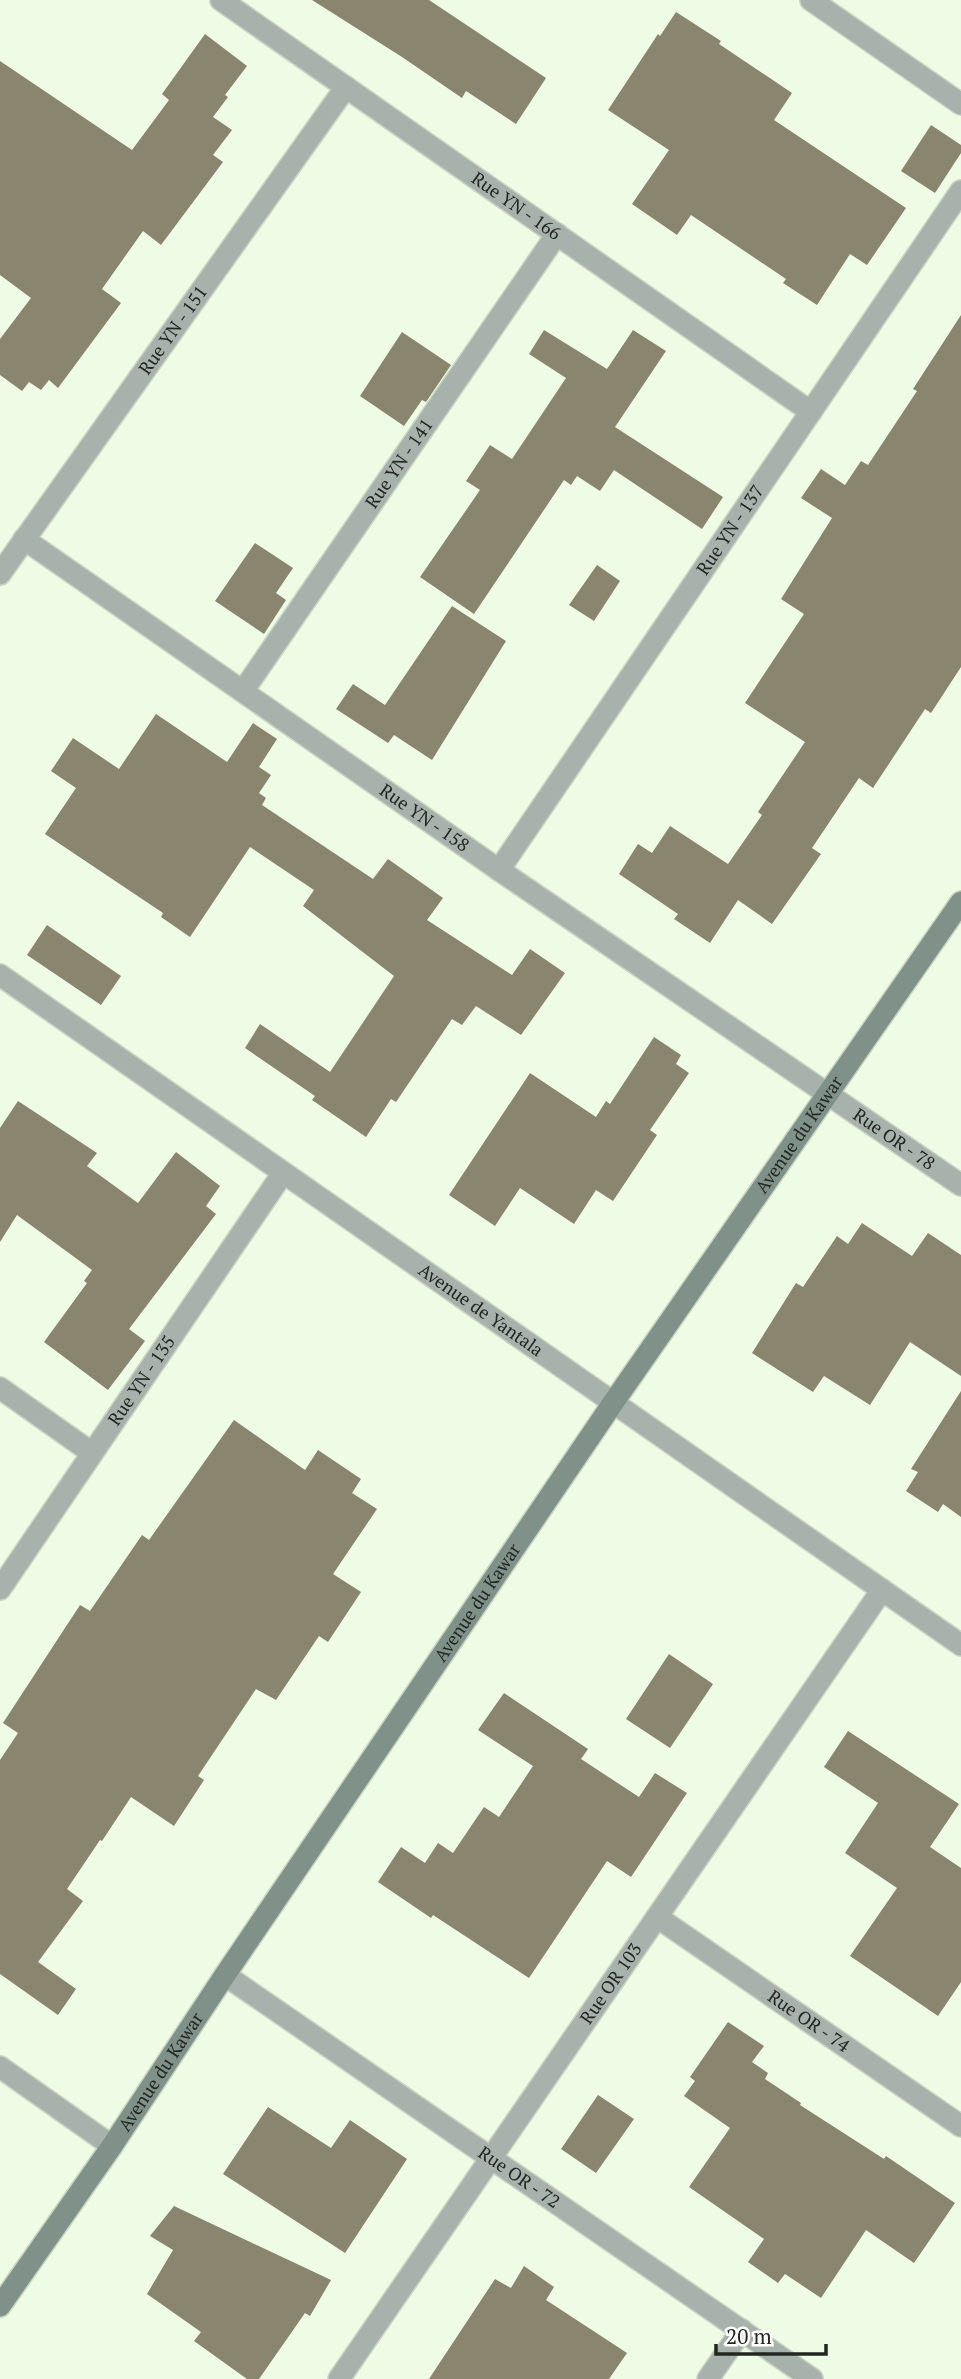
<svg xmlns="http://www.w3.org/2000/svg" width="961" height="2379" viewBox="0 0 961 2379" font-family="'PT Serif',serif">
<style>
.building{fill:#89856f}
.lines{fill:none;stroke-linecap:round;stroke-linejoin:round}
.street-casing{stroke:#c9d5c1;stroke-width:24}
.secondary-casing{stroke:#c9d5c1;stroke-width:24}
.street{stroke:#a7b2ad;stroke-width:21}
.secondary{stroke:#809189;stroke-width:21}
.labels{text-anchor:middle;stroke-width:5;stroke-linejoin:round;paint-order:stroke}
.street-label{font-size:18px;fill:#22271f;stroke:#fff}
</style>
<rect width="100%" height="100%" fill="#eefbe5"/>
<!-- building -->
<g class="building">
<path d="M312,0H429L546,78L516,124L466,91L462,98L402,57Z"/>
<path d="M676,12L721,41L719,44L792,93L774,120L906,208L867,265L850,254L817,305L783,283L786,279L691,215L677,235L632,204L669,150L608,110L658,34L660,36Z"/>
<path d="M205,34L247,66L225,95L228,97L213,117L232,130L213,155L223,162L161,245L143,231L102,289L121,303L58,388L49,380L41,390L29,382L22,391L0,375V339L31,298L0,275V61L132,150L169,100L162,94Z"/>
<path d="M931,125L961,145V153L935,193L901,171Z"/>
<path d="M961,315V667L931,713L925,709L873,788L859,778L812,848L821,854L772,924L738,900L710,943L674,919L678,914L619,874L638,844L652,853L670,826L728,864L762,815L758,812L805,742L745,703L804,614L781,599L832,518L801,498L821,469L845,485L861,461L868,465L917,391L913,389Z"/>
<path d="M544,330L607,369L633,330L666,351L615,427L723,497L702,529L614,470L600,491L577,476L571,485L564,480L474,614L420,577L480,490L466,481L490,445L512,459L566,378L529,354Z"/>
<path d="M402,332L451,365L426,402L422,400L404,426L360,396Z"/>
<path d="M255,543L293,568L276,593L286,600L264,634L215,601Z"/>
<path d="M597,565L620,581L594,621L569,605Z"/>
<path d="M452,606L506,641L432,760L394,735L388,743L336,709L353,684L385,705Z"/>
<path d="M156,714L227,762L253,723L277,739L259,767L271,775L259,793L266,798L262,805L373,879L388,859L443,898L427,920L512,975L530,949L565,973L521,1035L476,1006L462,1025L452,1019L396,1102L391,1099L366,1137L312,1100L315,1096L245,1048L260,1024L330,1072L394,976L303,906L314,890L250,847L190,937L161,917L163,913L45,834L76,788L51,771L73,738L119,769Z"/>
<path d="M47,925L121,976L101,1005L27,955Z"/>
<path d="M654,1037L681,1055L676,1064L689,1073L650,1130L657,1135L613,1201L596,1190L574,1224L520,1188L495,1226L449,1195L530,1073L596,1117L606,1101L610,1104Z"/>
<path d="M18,1101L97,1153L87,1166L138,1203L176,1152L220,1186L206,1206L216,1214L129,1329L145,1341L108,1390L44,1342L87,1283L84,1281L92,1270L17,1215L0,1242V1128Z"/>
<path d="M862,1223L912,1256L928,1233L961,1255V1376L910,1342L870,1405L824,1376L813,1392L752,1353L796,1283L803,1287L837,1236L848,1244Z"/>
<path d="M961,1391V1517L943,1504L938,1512L906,1491L918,1472L911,1469Z"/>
<path d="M234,1420L305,1470L318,1450L361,1479L352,1493L377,1509L333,1574L361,1592L328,1642L319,1636L276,1700L256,1689L198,1776L204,1780L174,1826L131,1797L102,1841L100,1840L67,1889L83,1901L38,1962L76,1989L58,2015L0,1974V1760L18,1733L3,1723L80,1605L90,1611L142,1535L149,1540Z"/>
<path d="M669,1654L713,1684L670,1748L626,1719Z"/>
<path d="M504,1693L588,1749L581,1759L639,1797L655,1773L687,1793L631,1877L607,1861L529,1978L433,1915L431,1918L378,1882L401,1847L425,1863L438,1843L453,1853L484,1807L499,1817L533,1766L478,1730Z"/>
<path d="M848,1731L959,1804L930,1847L961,1868V1982L938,2016L850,1956L897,1888L845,1853L878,1803L824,1767Z"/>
<path d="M728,2022L764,2046L752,2062L768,2073L765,2079L801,2103L800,2105L884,2159L886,2156L955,2203L914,2263L866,2230L821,2298L785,2274L778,2283L748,2262L764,2239L689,2187L730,2128L684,2096L695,2081L690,2077Z"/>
<path d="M598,2095L634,2119L596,2173L561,2149Z"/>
<path d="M268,2107L331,2148L350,2120L407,2159L345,2253L223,2174Z"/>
<path d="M174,2206L331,2280L310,2316L305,2313L259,2379H247L194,2341L201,2332L147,2294L173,2250L150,2236Z"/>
<path d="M524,2266L554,2287L546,2300L627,2353L609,2379H429L495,2279L511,2288Z"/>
</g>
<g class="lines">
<!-- street casing -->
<g class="street-casing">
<g id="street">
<path id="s1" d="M221,0L811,412"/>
<path d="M811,0L961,104"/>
<path id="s2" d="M24,539L499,870L961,1185"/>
<path id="s3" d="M0,574L346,87"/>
<path id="s4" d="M243,691L557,234"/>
<path id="s5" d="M499,870L961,191"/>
<path id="s6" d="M0,975L961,1645"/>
<path d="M0,1388L92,1453"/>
<path id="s7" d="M0,1589L283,1173"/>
<path id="s8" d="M657,1917L961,2126"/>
<path id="s9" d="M225,1975L812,2379"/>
<path d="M0,2067L112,2146"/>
<path id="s10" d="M339,2379L882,1590"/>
<path d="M708,2379L742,2330"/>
</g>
</g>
<!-- secondary casing -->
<g class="secondary-casing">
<g id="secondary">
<path id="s11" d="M0,2306L112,2146L225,1975L613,1403L961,902"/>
</g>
</g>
<!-- street -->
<use href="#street" class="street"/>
<!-- secondary -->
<use href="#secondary" class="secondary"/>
</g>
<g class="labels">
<!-- street labels -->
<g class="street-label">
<text dy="6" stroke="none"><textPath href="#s1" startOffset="360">Rue YN - 166</textPath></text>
<text dy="6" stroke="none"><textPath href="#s3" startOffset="299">Rue YN - 151</textPath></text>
<text dy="6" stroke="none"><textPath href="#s4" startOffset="276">Rue YN - 141</textPath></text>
<text dy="6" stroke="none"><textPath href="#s5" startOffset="411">Rue YN - 137</textPath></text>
<text dy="6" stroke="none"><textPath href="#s2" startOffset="488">Rue YN - 158</textPath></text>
<text dy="6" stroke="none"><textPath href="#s11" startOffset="1418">Avenue du Kawar</textPath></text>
<text dy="6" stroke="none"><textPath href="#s2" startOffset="1057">Rue OR - 78</textPath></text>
<text dy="6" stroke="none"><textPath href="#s6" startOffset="586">Avenue de Yantala</textPath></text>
<text dy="6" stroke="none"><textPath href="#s7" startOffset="252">Rue YN - 135</textPath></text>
<text dy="6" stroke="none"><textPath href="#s11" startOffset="850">Avenue du Kawar</textPath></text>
<text dy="6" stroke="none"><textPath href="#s10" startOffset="480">Rue OR 103</textPath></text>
<text dy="6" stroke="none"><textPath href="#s8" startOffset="184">Rue OR - 74</textPath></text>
<text dy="6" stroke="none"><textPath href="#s11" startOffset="284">Avenue du Kawar</textPath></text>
<text dy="6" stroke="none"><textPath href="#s9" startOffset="357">Rue OR - 72</textPath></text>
</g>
</g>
<!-- scale -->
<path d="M716 2344v10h110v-10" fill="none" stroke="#22271f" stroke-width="3.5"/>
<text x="726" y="2344" font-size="21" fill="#22271f" stroke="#ffffff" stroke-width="5" paint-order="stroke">20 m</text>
</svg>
